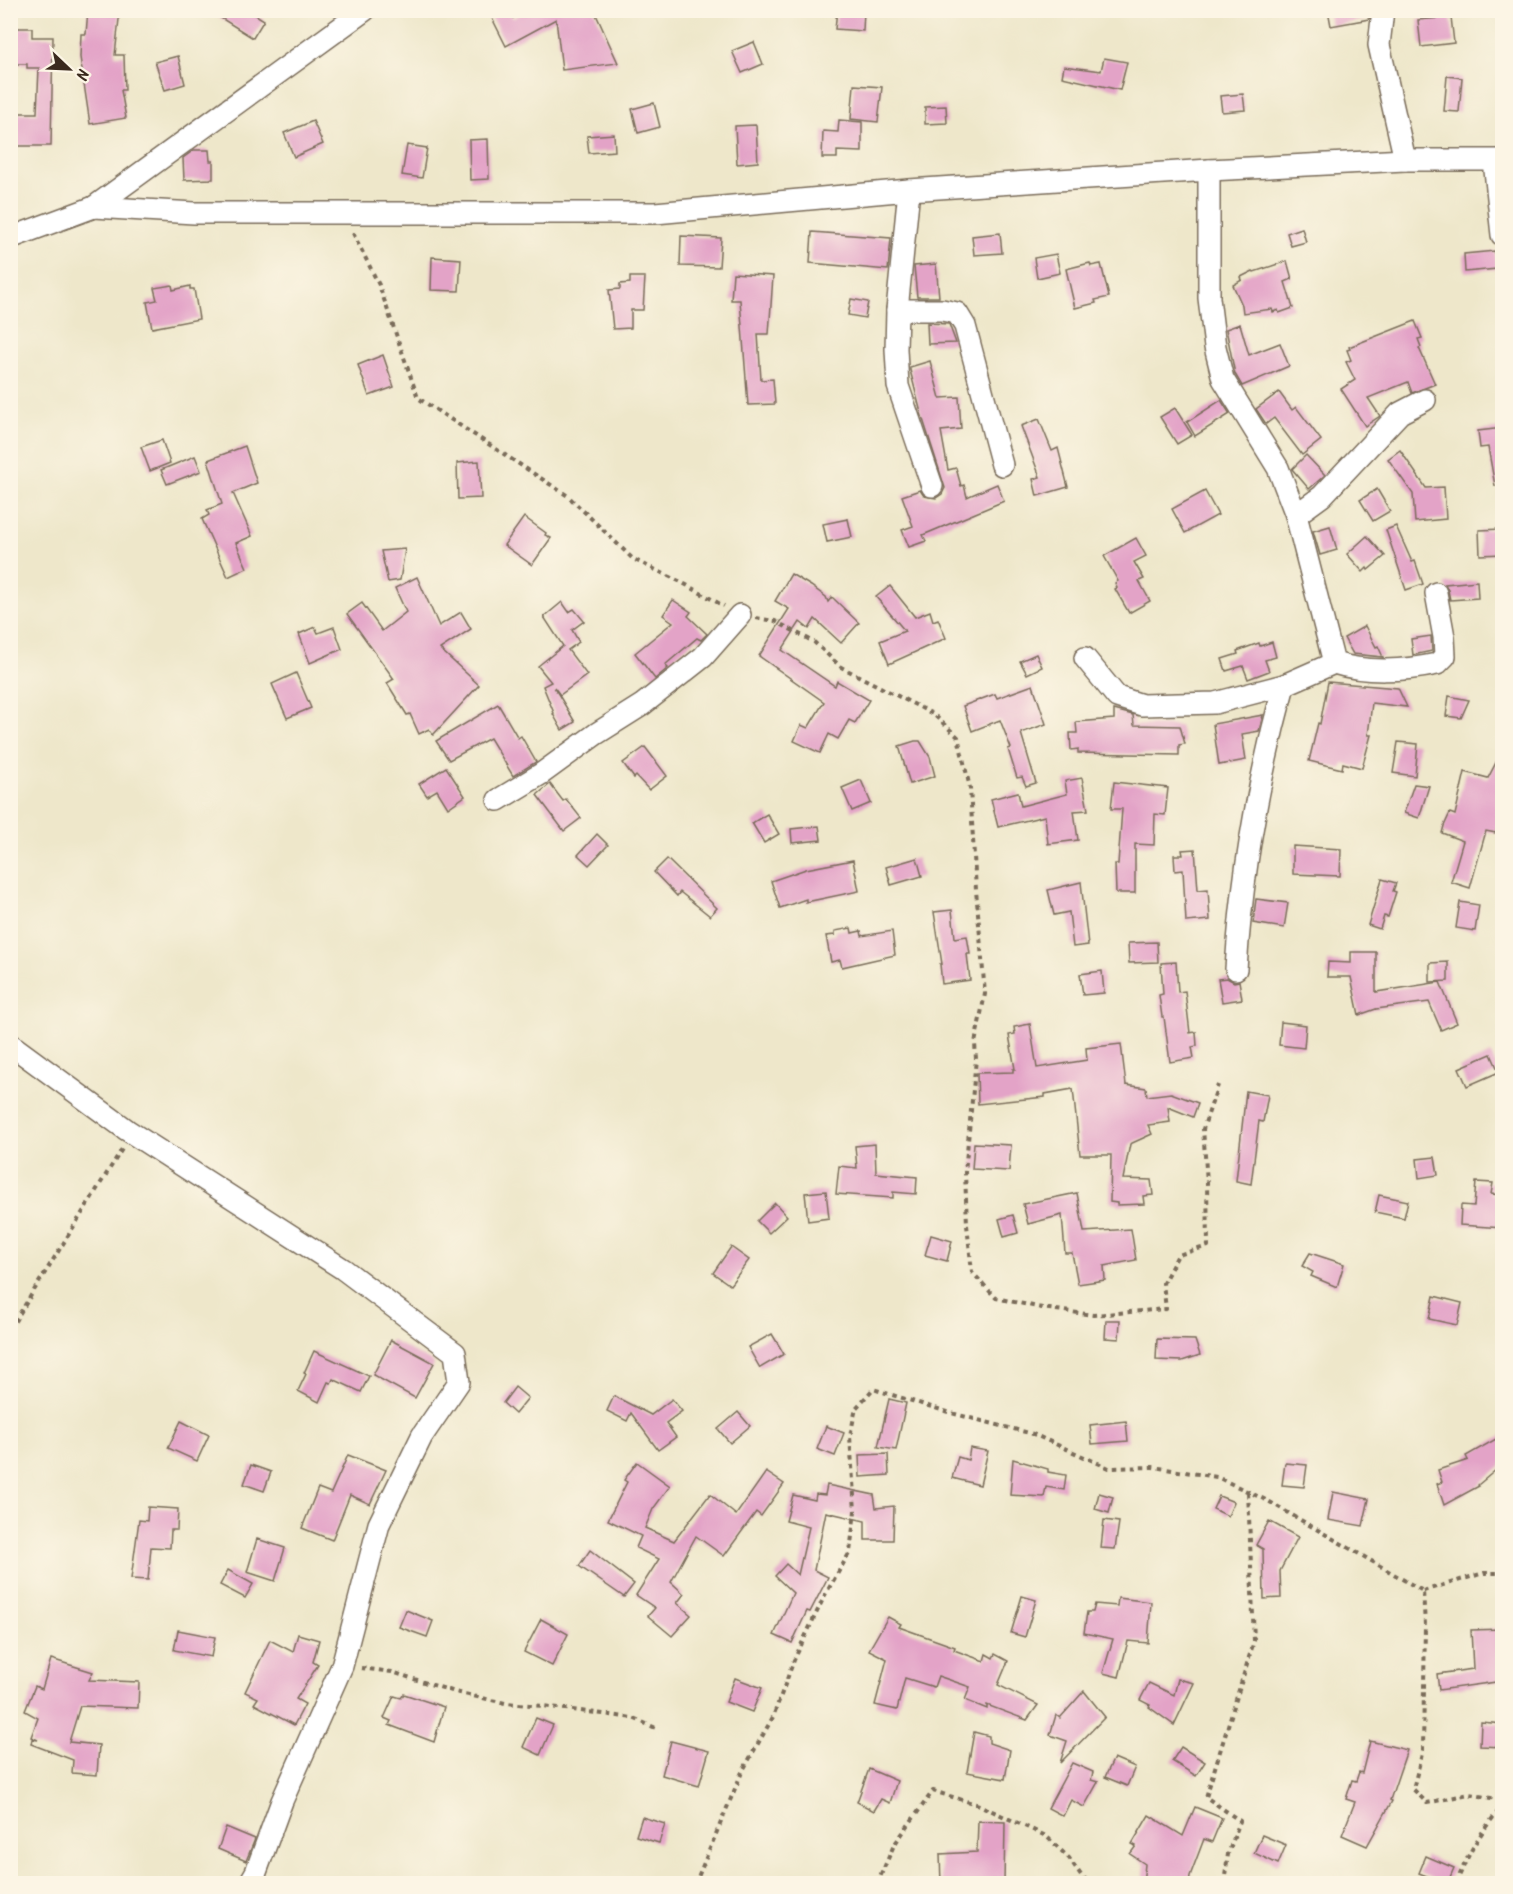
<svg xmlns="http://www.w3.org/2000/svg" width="1513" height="1894" viewBox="0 0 1513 1894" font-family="Kalam,sans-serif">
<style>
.building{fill:#e3a3c7}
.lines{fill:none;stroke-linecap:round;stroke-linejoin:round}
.minor-casing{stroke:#7a6c5a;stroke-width:24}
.path{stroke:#7a6c5a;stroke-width:4;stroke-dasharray:4.5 4.5;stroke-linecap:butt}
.minor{stroke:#fff;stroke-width:21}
</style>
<rect width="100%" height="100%" fill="#fcf5e5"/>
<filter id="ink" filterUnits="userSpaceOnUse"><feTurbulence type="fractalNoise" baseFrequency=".0167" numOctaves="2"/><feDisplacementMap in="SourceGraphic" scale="12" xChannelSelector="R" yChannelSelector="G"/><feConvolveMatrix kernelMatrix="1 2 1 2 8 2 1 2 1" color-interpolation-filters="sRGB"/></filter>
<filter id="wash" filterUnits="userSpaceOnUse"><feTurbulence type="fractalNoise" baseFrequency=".008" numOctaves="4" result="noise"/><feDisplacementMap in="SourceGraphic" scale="24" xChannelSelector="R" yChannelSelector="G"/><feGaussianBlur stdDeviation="1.35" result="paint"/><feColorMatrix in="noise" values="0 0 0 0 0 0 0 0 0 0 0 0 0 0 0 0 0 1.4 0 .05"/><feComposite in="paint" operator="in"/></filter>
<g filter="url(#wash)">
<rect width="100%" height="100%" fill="#eee7ca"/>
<g id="blocks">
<!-- building -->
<g class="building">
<path d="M88,10H120L115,55H124L125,90H121L126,118L90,124L80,57L81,34H86Z"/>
<path d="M208,10H248L264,20L253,38Z"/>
<path d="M488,10H508L513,18L527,10H594L618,63L562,70L556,19L506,46Z"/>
<path d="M837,10H864L863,31L835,29Z"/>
<path d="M1328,10H1370L1369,19L1331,26Z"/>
<path d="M1451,17L1454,43L1421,47L1418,20Z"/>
<path d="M10,28H32V37H53L51,146H10V113H37L39,68H27V64H10Z"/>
<path d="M754,42L763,64L742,73L732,51Z"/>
<path d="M178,56L185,84L165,90L155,62Z"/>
<path d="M1104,58L1127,62L1120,90L1062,77L1064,66L1101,71Z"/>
<path d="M1447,76L1462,78L1459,112L1444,111Z"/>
<path d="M854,85L882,87L878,122L851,119Z"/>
<path d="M1243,94L1245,110L1222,112L1220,96Z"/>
<path d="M654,103L660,127L638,133L632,109Z"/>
<path d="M946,106L947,123L925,124V107Z"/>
<path d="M839,120L862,122V152L837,151V158H822L823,131L838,132Z"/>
<path d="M313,121L323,144L294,157L284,133Z"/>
<path d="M756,125L758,162L737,164L735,126Z"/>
<path d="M614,134L615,151L589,153L587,136Z"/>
<path d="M488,139L489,179L470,180L469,140Z"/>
<path d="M407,145L427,148L422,178L402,175Z"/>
<path d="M194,150H209L210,161H213V179L184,180L183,158Z"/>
<path d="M1302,228L1306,242L1291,246L1287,233Z"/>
<path d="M812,232L891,238L888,270L810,263Z"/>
<path d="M1000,233L1002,253L974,255L972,236Z"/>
<path d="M681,236L721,238L719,267L680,266Z"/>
<path d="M1495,251L1497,269L1465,272L1464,254Z"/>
<path d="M1056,254L1060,273L1037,278L1034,258Z"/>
<path d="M432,257L461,259L459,291L431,290Z"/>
<path d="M1287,261L1292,279L1285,282L1293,308L1279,313L1278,310L1273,312L1272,309L1243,313L1242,305L1233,285L1242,280L1241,277L1253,271L1254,272Z"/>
<path d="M1090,263L1091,266L1101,264L1109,297L1095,300L1096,303L1075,308L1066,269Z"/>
<path d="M936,264L939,297H917L914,266Z"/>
<path d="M733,273L773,276L769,334H758L761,380L773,379L775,404L748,405L740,300H731Z"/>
<path d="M630,277H645L643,310H631V328L613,329L609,290L620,289V284L630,283Z"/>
<path d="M172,285L173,290L190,286V289H194L199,319L152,328L147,302L157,300L154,288Z"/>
<path d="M851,299L868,302L865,318L848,315Z"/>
<path d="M1415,321L1422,338L1418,339L1421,347L1419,348L1435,384L1412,393L1408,382L1368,398L1380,416L1365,426L1341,389L1355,380L1346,362L1351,360L1347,350L1350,349L1349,347Z"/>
<path d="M927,323L949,324L956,343L928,344Z"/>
<path d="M1240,324L1249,355L1280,343L1289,366L1242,386L1235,374L1226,329Z"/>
<path d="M383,355L394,387L369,396L358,365Z"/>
<path d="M930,361L940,398L959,397L961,429L941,431L948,470L956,468L961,486L964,485L967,497L997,484L1004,501L923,535L926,541L909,547L902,530L913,526L902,496L920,490L924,496L936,498L942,494L945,488L921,413L910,370V367Z"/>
<path d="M1279,392L1292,410L1296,407L1321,440L1302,455L1274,418L1266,424L1256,409Z"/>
<path d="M1221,400L1230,414L1195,436L1187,422Z"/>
<path d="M1175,408L1192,435L1177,444L1160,417Z"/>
<path d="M1039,419L1052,451L1058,448L1068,487L1037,496L1033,479L1040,477L1021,426Z"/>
<path d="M1503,428V485L1495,486L1488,447L1480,448L1478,431Z"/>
<path d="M162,440L170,463L150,471L141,447Z"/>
<path d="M245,446L257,483L233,493L252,536L236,543L247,568L228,577L202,519L209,515L207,510L222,504L208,460Z"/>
<path d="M1400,450L1426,488L1444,487L1446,519L1415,522L1413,494L1388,459Z"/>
<path d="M1306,455L1325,475L1309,489L1292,469Z"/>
<path d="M195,456L201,471L167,484L161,470Z"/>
<path d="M479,461L481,498L458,499L457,463Z"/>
<path d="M1377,489L1390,511L1373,521L1360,500Z"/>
<path d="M1205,491L1218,515L1185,533L1172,509Z"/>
<path d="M524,517L546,533L545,535L551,538L532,565L504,545Z"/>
<path d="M848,519L852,537L827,542L823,524Z"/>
<path d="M1330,526L1337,550L1320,555L1313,531Z"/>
<path d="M1396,526L1412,562L1415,561L1423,584L1406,590L1386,530Z"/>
<path d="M1503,529V554L1480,555L1479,530Z"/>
<path d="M1367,536L1385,556L1368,570L1367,568L1363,572L1347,554Z"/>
<path d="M1136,538L1146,556L1134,562L1144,579L1139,581L1150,601L1129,613L1115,589L1117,588L1115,583L1118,581L1104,556Z"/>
<path d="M405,549L400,580L388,582L381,551Z"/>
<path d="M791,574L811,586L826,597L828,602L832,597L859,623L841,643L815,619L809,629L800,622L782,650L835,686L837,681L869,700L855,723L849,720L838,739L829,734L820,753L794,741L801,725L808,728L824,702L759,656L789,609L775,601Z"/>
<path d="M417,577L439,626L461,612L471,629L440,649L479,685L433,735L429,729L419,734L410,714L407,715L387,683L394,679L347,614L362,603L382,631L406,612L395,588Z"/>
<path d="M1477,581L1478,598L1450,600L1448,590L1445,584Z"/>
<path d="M890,586L915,617L930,611L933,621L938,619L946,638L889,664L880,641L905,631L876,597Z"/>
<path d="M673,600L691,612L688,616L707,634L701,640L697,638L665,665L668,668L655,679L635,653L673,622L663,615Z"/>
<path d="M562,602L569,612L574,609L584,621L572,630L579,642L568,650L587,675L560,695L554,687L575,722L562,730L553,714L554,713L543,686L551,682L538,666L563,646L544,617Z"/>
<path d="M1365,626L1376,647L1378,646L1383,657L1353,654L1344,638Z"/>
<path d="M315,627L318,633L334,627L342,649L310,663L299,634Z"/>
<path d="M1431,636L1432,651L1413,655L1411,639Z"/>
<path d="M1272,642L1276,657L1265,660L1269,671L1248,679L1243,666L1226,671L1222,659L1238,654L1237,651L1259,643L1260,646Z"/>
<path d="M1036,654L1042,667L1027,674L1020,661Z"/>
<path d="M296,673L311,708L287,718L272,684Z"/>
<path d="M1328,682L1398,688L1407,707L1372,703L1368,735H1371L1362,768L1343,763L1342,769L1309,761L1318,723L1320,724Z"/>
<path d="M1033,685L1046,724L1021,733L1036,783L1026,786L1022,777L1017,778L1008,749L1011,748L1000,720L972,731L963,706L995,694L997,698Z"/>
<path d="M1449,696L1469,700L1461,718L1446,716Z"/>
<path d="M498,704L518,738L521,736L536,762L513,776L490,738L449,760L436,741Z"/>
<path d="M1114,710L1133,715L1134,725L1180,726L1185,744L1179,745V755L1078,753V749L1071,750L1070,733H1077L1076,722L1114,719Z"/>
<path d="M1263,715L1259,731L1242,734L1246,760L1219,765L1213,724Z"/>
<path d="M915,741H920L930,757L935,776L910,784L899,746Z"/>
<path d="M1398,742L1418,744L1415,776L1393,773Z"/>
<path d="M645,747L667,776L649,790L636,776L634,778L623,763Z"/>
<path d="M1503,749V828L1497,827L1496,833L1486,831L1470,888L1451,882L1463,841L1442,833L1444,826L1450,813L1455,815L1465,772L1488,778Z"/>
<path d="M446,767L465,796L448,808L437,790L427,796L419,784Z"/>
<path d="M1082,778L1088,810L1074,811L1078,840L1048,844L1045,816L998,827L991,799L1018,792L1021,806L1067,794L1065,781Z"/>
<path d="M861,780L871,803L852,811L842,788Z"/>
<path d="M1114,782L1168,788L1165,815L1155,814L1154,845L1135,844V893H1116L1115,864H1118L1122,809H1111Z"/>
<path d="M550,784L563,801L566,799L581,818L564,831L537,795Z"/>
<path d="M1414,784L1429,786L1419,818L1404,813Z"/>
<path d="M767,814L779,834L764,843L752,823Z"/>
<path d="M819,826L821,840L792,843L791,829Z"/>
<path d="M597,834L608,845L589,865L578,855Z"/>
<path d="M1293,846L1341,849L1340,876L1293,874Z"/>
<path d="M1195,849L1198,890L1208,889L1210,920L1186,922L1183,870L1175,871L1174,855H1183L1182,850Z"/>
<path d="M917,858L922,876L891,885L886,867Z"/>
<path d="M667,859L717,908L710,916L680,892L677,896L654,872Z"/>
<path d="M853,860L859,891L806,902V899L780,908L771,881L806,869Z"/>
<path d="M1382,879L1396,883L1393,891L1396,892L1388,917L1384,916L1380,929L1368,925Z"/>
<path d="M1081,882L1088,945L1073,947L1069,912L1054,915L1048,890Z"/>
<path d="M1256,899L1288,903L1284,928L1253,923Z"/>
<path d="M1460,902L1479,905L1475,931L1456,928Z"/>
<path d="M952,910L955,938L967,936L970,954H967L970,980L942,984L940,964H942L934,912Z"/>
<path d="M851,928L852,933L861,931L862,936L892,931L895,955L842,967L840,960L831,962L826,936L835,935V931Z"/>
<path d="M1157,942L1158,962L1129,963L1128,943Z"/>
<path d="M1351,952H1376V992L1440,982L1457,1023L1441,1030L1429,1002L1376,1009L1359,1015L1351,977H1327L1328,962L1351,963Z"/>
<path d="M1176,962L1178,992L1185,991L1190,1033L1196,1032L1197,1046L1192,1047L1194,1058L1170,1062L1164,1017H1162L1159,995L1163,994L1161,963Z"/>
<path d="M1448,962V981L1430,982V963Z"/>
<path d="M1102,971L1104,993L1083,995L1080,974Z"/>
<path d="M1227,978L1234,982L1239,981L1242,999L1222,1002L1218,979Z"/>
<path d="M1281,1022L1306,1025L1304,1048L1279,1045Z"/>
<path d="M1030,1024L1037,1068L1087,1060L1086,1048L1121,1044L1126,1085L1146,1088L1147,1096L1171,1093L1198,1103L1193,1117L1168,1107L1170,1122L1148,1125L1152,1134L1130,1144L1123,1179L1151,1180L1153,1195L1143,1196L1144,1204L1117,1205V1203L1110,1202L1111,1155H1080L1073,1089L1045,1094V1097L978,1104L977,1073L1013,1072V1069H1015L1009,1035L1015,1034L1014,1027Z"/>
<path d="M1491,1054L1499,1072L1467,1086L1459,1068Z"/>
<path d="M1246,1091L1268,1095L1263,1122L1259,1121L1251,1184L1236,1181Z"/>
<path d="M974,1143L1011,1145L1009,1171L972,1169Z"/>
<path d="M875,1144L876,1173L917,1177L916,1194L893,1192V1198L836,1194L839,1166L857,1168L855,1146Z"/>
<path d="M1435,1157L1438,1175L1419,1178L1417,1159Z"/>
<path d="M1476,1182L1493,1183L1491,1194L1503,1195V1228L1460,1225L1461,1205L1474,1206Z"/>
<path d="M826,1191L829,1218L808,1221L805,1193Z"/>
<path d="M1077,1193L1084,1232L1131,1229L1136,1260L1104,1266L1105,1280L1078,1284L1072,1253H1065L1062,1215L1028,1224L1023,1204Z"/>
<path d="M1379,1195L1408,1201L1404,1218L1375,1212Z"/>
<path d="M775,1203L787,1216L769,1233L757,1221Z"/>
<path d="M1013,1215L1018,1233L1004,1237L999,1219Z"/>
<path d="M931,1235L952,1241L947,1261L925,1255Z"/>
<path d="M731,1247L749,1260L730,1285L713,1273Z"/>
<path d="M1310,1253L1344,1264L1337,1287L1311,1276L1313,1272L1302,1266Z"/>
<path d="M1434,1296L1462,1303L1457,1325L1429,1319Z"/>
<path d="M1106,1320H1120L1119,1339L1105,1338Z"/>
<path d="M772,1334L784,1354L760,1368L748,1347Z"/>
<path d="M1157,1339L1195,1340L1200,1355L1182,1361L1156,1360Z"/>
<path d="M391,1340L434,1363L415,1398L373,1375Z"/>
<path d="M314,1351L369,1376L361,1392L333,1379L331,1383L328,1382L319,1402L298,1391L306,1374L304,1373Z"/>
<path d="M515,1387L528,1398L515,1414L503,1403Z"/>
<path d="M614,1396L651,1415L672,1399L682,1411L666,1423L676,1437L658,1450L631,1413L627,1421L607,1411Z"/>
<path d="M889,1399L906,1403L896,1450L878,1447Z"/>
<path d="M738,1412L750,1426L730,1443L718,1429Z"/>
<path d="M181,1421L209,1435L197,1461L168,1448Z"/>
<path d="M1126,1421L1128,1441L1092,1444L1090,1425Z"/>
<path d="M826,1426L844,1433L835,1456L817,1449Z"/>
<path d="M1503,1435V1464L1478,1485L1479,1486L1444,1505L1437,1484L1442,1482L1438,1470L1468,1460L1466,1456Z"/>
<path d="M970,1448L988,1451L980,1485L952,1478L958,1457L968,1460Z"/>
<path d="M888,1454L889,1475L860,1477L859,1455Z"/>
<path d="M348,1455L386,1470L370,1504L350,1495L332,1540L302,1528L318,1488L331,1493Z"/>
<path d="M1013,1459L1048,1469V1472L1066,1475L1064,1490L1046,1487L1044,1497L1010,1495Z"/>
<path d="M637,1462L670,1486L653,1509L645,1528L674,1541L710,1494L736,1515L766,1472L784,1484L761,1516L756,1512L724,1556L696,1536L671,1582L684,1594L677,1603L691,1615L672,1636L648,1616L655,1608L636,1595L659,1559L636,1548L641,1536L608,1520L627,1482L624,1480Z"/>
<path d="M1285,1463L1307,1465L1304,1487L1282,1485Z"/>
<path d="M251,1465L271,1472L264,1491L244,1484Z"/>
<path d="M827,1485L874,1495L876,1508L894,1506L893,1540H865V1521L826,1512L814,1570L828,1577L810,1612L807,1611L792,1643L774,1635L793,1593L775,1576L786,1564L798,1575L809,1527L786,1521L793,1495L815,1500L816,1494L825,1495Z"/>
<path d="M1333,1492L1369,1499L1363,1526L1328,1520Z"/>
<path d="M1099,1493L1113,1497L1109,1513L1095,1509Z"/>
<path d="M1219,1496L1234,1502L1228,1516L1213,1509Z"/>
<path d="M148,1507L178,1509L177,1530H171L170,1548L151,1547L148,1580L131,1579L139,1520L147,1521Z"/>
<path d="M1104,1520L1119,1522L1115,1549L1101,1548Z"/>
<path d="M1269,1521L1298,1537L1280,1571L1281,1598L1264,1599L1263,1549L1256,1545Z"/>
<path d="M257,1539L285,1548L275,1581L247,1572Z"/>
<path d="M590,1550L634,1584L624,1597L579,1566Z"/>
<path d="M228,1570L253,1584L245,1598L220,1585Z"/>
<path d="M1022,1596L1036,1600L1025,1637L1011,1633Z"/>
<path d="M1118,1598L1151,1602L1148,1643L1128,1641L1119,1677L1103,1673L1113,1639L1084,1633L1087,1612H1093L1095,1604L1117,1606Z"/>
<path d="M406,1610L433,1621L427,1637L399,1627Z"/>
<path d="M888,1617L901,1624L899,1627L955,1647L954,1650L984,1661L986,1654L993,1658L995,1654L1008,1661L998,1685L1038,1705L1027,1720L987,1705V1709L965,1700L970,1687L938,1676L934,1687L905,1678L897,1710L875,1705L887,1659L869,1650Z"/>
<path d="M541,1619L568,1634L552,1666L524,1652Z"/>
<path d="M1503,1629V1681L1439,1690L1437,1674L1473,1669L1471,1630Z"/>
<path d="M178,1630L215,1637L211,1657L174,1650Z"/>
<path d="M298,1634L319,1640L313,1662L318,1665L296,1699L305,1704L294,1725L254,1704L258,1698L245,1692L270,1640L293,1652Z"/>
<path d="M51,1659L93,1672L89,1680L139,1682L138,1708L80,1706L69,1742L99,1745L97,1775L72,1773L73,1760L31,1744L32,1739L38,1740L31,1737L38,1718L25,1711L35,1686L42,1689Z"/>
<path d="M735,1678L762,1688L752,1712L726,1702Z"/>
<path d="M1178,1679L1194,1683L1174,1725L1149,1707L1150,1705L1140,1700L1149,1683L1174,1695Z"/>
<path d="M1084,1691L1105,1717L1060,1763L1067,1741L1050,1735L1056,1715L1060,1718Z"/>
<path d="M404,1694L444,1707L434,1742L389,1725L391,1721L384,1718L394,1696L401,1698Z"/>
<path d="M536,1718L553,1725L540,1755L523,1747Z"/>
<path d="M1481,1722L1503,1724V1747L1480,1746Z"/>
<path d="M974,1732L989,1736V1743L1010,1750L1005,1779L967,1772Z"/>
<path d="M671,1741L709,1751L699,1786L662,1775Z"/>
<path d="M1370,1741L1407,1750L1390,1800L1392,1801L1367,1846L1342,1835L1355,1802L1346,1799L1352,1780L1356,1781L1359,1772L1362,1773Z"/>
<path d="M1181,1747L1205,1762L1196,1776L1172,1761Z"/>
<path d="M1114,1758L1135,1767L1127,1786L1105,1777Z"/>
<path d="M1072,1763L1093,1772L1091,1780L1098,1782L1084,1807L1071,1800L1063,1816L1048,1808Z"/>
<path d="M869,1769L897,1781L890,1803L881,1799L874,1811L857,1802Z"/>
<path d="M1195,1807L1222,1818L1212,1842L1204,1839L1190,1876L1189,1884H1143L1145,1864L1130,1854L1136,1846L1132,1844L1149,1815L1183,1836Z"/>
<path d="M642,1817L665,1824L659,1843L636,1836Z"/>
<path d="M978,1821L1005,1822L1004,1884H941L940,1854L977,1852Z"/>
<path d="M226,1827L255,1839L246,1861L218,1849Z"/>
<path d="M1262,1835L1286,1845L1278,1864L1254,1853Z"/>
<path d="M1426,1856L1454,1868L1447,1884L1419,1873Z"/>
</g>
</g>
</g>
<g filter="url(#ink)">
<use href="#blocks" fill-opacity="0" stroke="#7a6c5a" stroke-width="1.5"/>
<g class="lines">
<!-- minor casing -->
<g class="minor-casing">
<g id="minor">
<path d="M1383,10L1379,45L1405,160"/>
<path d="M1494,161L1502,235"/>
<path d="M1209,170V298L1215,347L1223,379L1278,468L1296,515L1334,663C1365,673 1405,671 1437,664L1445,656L1444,637L1436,593"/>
<path d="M909,190L897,310L896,349L898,386L932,486"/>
<path d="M94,207L365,10"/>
<path d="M10,238L94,207L194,213H655L909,190L1209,170L1405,160H1502"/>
<path d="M897,310H942L957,313L965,326L1002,465"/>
<path d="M1296,515L1322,496L1400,413L1425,400"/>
<path d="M1085,658L1117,697L1142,705L1215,703L1284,685L1334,663"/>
<path d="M498,800L541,774L596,734L642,705L703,657L740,615"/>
<path d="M1236,969C1242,873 1259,777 1284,685"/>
<path d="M10,1044L127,1130L343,1269L455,1353L459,1382L422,1436L379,1524L342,1666L282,1801L256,1872L249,1884"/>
</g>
</g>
<!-- path -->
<g class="path">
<path d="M353,233L379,285L418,398L568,496L633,559L681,582L724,606"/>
<path d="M756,618L775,621L814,642L841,667L933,714L958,737L970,788L976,890L985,994L975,1043L976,1059L965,1172L967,1225L972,1272L996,1298L1042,1308L1093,1315L1166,1309L1163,1283L1178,1255L1208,1246L1207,1182L1203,1129L1218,1085"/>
<path d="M10,1329L122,1149"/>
<path d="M1423,1591L1484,1573H1502"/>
<path d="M361,1668L392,1672L455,1692L505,1703L543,1706L633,1718L658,1729"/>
<path d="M695,1884L742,1772L773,1717L794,1660L825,1595L850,1552L855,1511L850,1436L856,1408L873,1389L951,1413L1033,1434L1109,1468L1153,1467L1217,1477L1268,1501L1423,1591L1425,1625L1423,1750L1413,1789L1427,1803L1469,1794L1502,1800"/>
<path d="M877,1884L894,1845L933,1791L979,1805L1046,1836L1069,1858L1081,1875L1091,1884"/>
<path d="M1224,1884L1228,1854L1240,1821L1206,1797L1254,1641L1248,1491"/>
<path d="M1459,1884L1458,1879C1470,1850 1481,1831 1502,1807"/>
</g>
<!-- minor -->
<use href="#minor" class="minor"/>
</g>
</g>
<!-- margin -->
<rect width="1513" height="1894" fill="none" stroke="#fcf5e5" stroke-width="36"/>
<!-- north arrow -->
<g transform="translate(69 69) rotate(113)" stroke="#fcf5e5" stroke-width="4.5" paint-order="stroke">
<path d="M0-4.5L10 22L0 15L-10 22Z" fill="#3b2a1e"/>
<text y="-9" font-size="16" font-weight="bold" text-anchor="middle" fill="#3b2a1e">N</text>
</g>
</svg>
